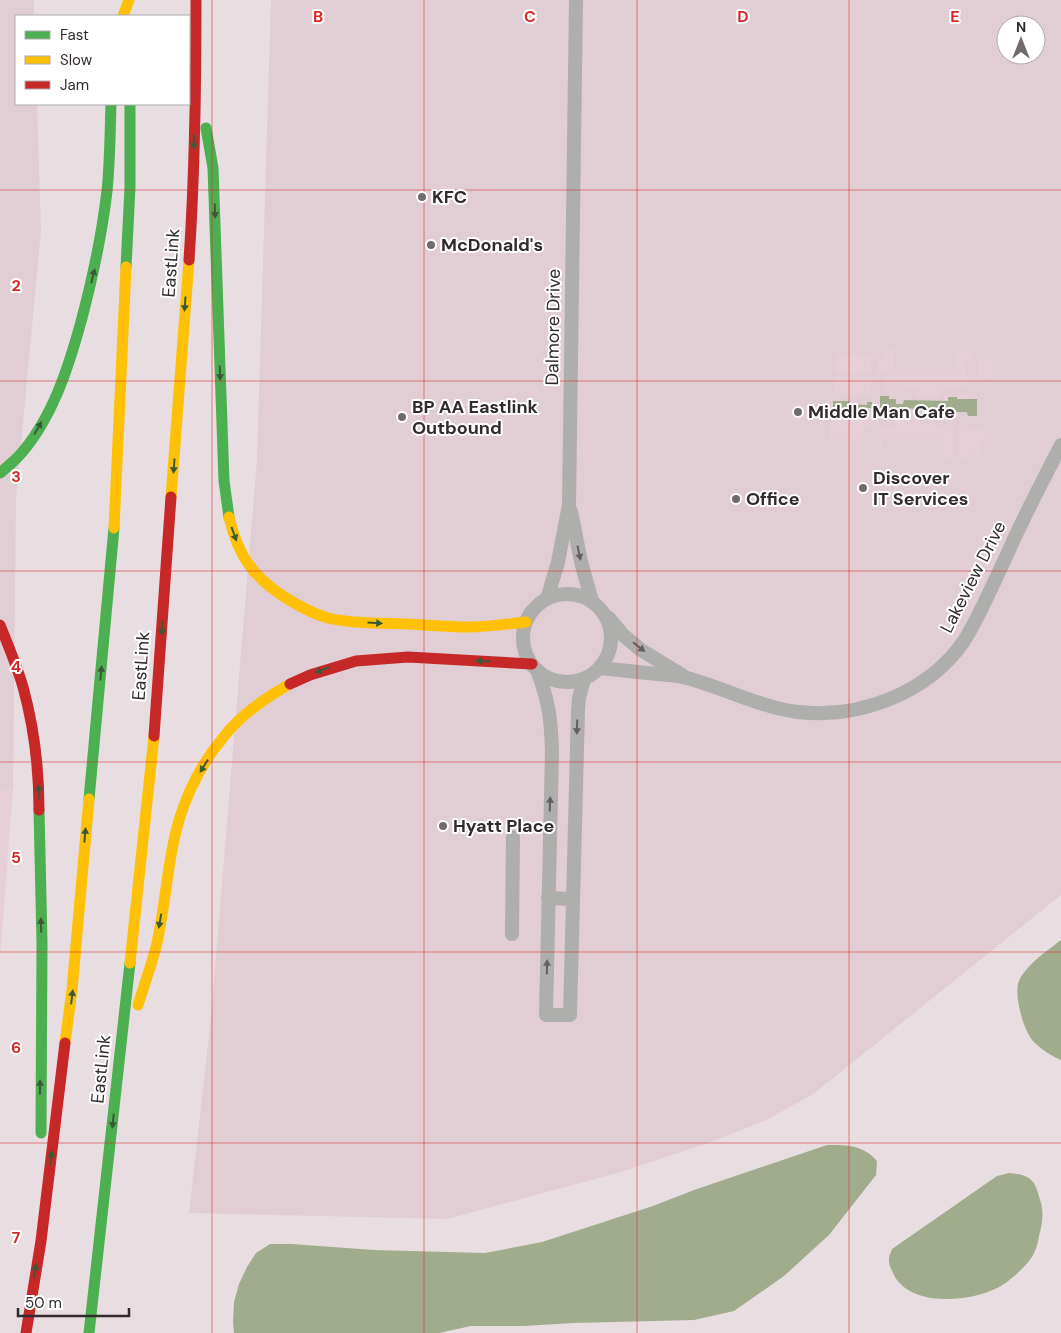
<svg xmlns="http://www.w3.org/2000/svg" width="1061" height="1333" viewBox="0 0 1061 1333" font-family="'DM Sans',sans-serif">
<style>
.built{fill:#e0ced4;fill-rule:evenodd}
.green{fill:#e7cfd7}
.water{fill:#a1ac8c}
.lines{fill:none;stroke-linecap:round;stroke-linejoin:round}
.street{stroke:#aeaeac;stroke-width:14}
.fast{stroke:#4caf50;stroke-width:11}
.slow{stroke:#ffc107;stroke-width:11}
.jam{stroke:#c62828;stroke-width:11}
.oneway{fill:#3a5939}
.oneway2{fill:#635f60}
.grid{fill:none;stroke:#d62828;stroke-width:1;stroke-opacity:0.55}
.poi-dot{fill:#716a6c;stroke:#fff;stroke-width:2}
.labels{text-anchor:middle;stroke-width:4;stroke-linejoin:round;paint-order:stroke}
.poi-label{font-size:18px;font-weight:bold;fill:#312b2d;stroke:#fff;text-anchor:start}
.street-label{font-size:18px;fill:#312b2d;stroke:#fff}
.grid-label{font-size:16px;text-anchor:middle;font-weight:bold;fill:#d62828;stroke:#fff;stroke-width:4;stroke-linejoin:round;paint-order:stroke}
</style>
<rect width="100%" height="100%" fill="#e8dee1"/>
<!-- built -->
<g class="built">
<path d="M0,0H34V16H16V104H37L41,230L16,498L13,790L0,789Z"/>
<path d="M271,0H1061V895L812,1095L764,1121L711,1142L621,1172L447,1219L189,1213L211,1017L257,459ZM1006,25H1036V55H1006Z"/>
</g>
<!-- green -->
<g class="green">
<path d="M884,349L894,350V369H956V352H973L972,361H965V370H967V386H960V390H940V396H916V389L906,388V391H884L885,373H878V359H884Z"/>
<path d="M836,354L871,355V373L835,372Z"/>
<path d="M978,359L992,360V378L977,377Z"/>
<path d="M835,377H871V395L835,394Z"/>
<path d="M965,393H977V399H956L948,397V401H944V396H964Z"/>
<path d="M831,409H840V411H865V415H872V427H864V439H830Z"/>
<path d="M895,416H920L921,424H938V426H948L949,424H954V458L944,457V439H882V446H880V428H894Z"/>
<path d="M959,425H969V430L984,431V442L981,443V454H972V458H959Z"/>
<path d="M0,789L13,790L0,960Z"/>
</g>
<!-- water -->
<g class="water">
<path d="M880,396H889V399H896V404H903L904,400L948,401V397H957V399H977V416H968L967,412H949V410L943,409L942,415H930V409L880,408Z"/>
<path d="M833,401H849L850,404L867,405V402H872V408H865V411H840L839,409H833Z"/>
<path d="M1061,940V1060C1052,1056 1042,1050 1035,1043C1024,1034 1013,994 1019,981C1027,964 1047,951 1061,940Z"/>
<path d="M827,1145C848,1145 863,1145 877,1161L876,1175L829,1235L784,1276L734,1311L694,1320L574,1323L524,1326H471L439,1333H234L233,1323L234,1302L239,1284L247,1267L256,1253L270,1244H292L374,1250L485,1253L542,1242L653,1206L694,1190Z"/>
<path d="M1009,1173C1033,1175 1035,1181 1041,1203C1044,1214 1042,1225 1039,1236C1038,1242 1036,1250 1033,1255C1028,1265 1008,1283 997,1288C970,1302 913,1307 895,1277C893,1272 888,1265 889,1259C889,1256 891,1252 892,1249L997,1176Z"/>
</g>
<g class="lines">
<!-- street -->
<g class="street">
<path d="M571,511L581,562L592,601"/>
<circle cx="567" cy="638" r="44"/>
<path d="M547,599L558,562L569,505L576,0"/>
<path d="M609,618L623,635L641,650L682,675"/>
<path d="M600,668C619,670 638,672 657,674C666,675 677,675 687,678C724,688 759,707 798,712C860,719 928,693 964,641C974,625 982,608 990,591C998,574 1006,557 1014,539C1029,507 1045,476 1061,445"/>
<path d="M537,670C549,701 551,719 552,751L546,1015H570L578,710L579,698L584,679"/>
<path d="M548,898L573,899"/>
<path d="M512,934L513,837"/>
</g>
<!-- fast -->
<g class="fast">
<path d="M206,128L213,168L224,481L229,517"/>
<path d="M126,267L130,187V104"/>
<path d="M0,473C6,468 12,463 17,458C52,421 69,366 82,318C93,276 102,234 107,191C110,162 110,133 111,104"/>
<path d="M89,799L114,528"/>
<path d="M39,810L42,943L41,1133"/>
<path d="M89,1333L130,963"/>
</g>
<!-- slow -->
<g class="slow">
<path d="M123,16L129,0"/>
<path d="M171,497L189,260"/>
<path d="M229,517C238,556 253,577 286,598C299,606 313,614 328,618C354,624 381,623 408,624C428,625 448,627 469,627C488,627 507,624 526,622"/>
<path d="M114,528L126,267"/>
<path d="M130,963L154,736"/>
<path d="M138,1005C144,986 151,966 156,947C164,914 166,879 173,845C180,807 197,769 222,739C239,716 265,698 290,684"/>
<path d="M65,1043L72,990L89,799"/>
</g>
<!-- jam -->
<g class="jam">
<path d="M189,260C195,173 196,87 196,0"/>
<path d="M0,625C8,645 17,666 23,687C34,727 39,770 39,810"/>
<path d="M290,684L310,675L356,661L408,657L532,664"/>
<path d="M154,736L171,497"/>
<path d="M26,1333L41,1241L65,1043"/>
</g>
</g>
<!-- one-way arrows -->
<defs><path id="oneway-solid" d="M-6-.8H1V-3.2L6.5 0L1 3.2V.8H-6Z" transform="scale(1.25)"/></defs>
<g class="oneway">
<use href="#oneway-solid" transform="translate(194 142) rotate(92)"/>
<use href="#oneway-solid" transform="translate(215 211) rotate(88)"/>
<use href="#oneway-solid" transform="translate(93 276) rotate(-76)"/>
<use href="#oneway-solid" transform="translate(185 304) rotate(94)"/>
<use href="#oneway-solid" transform="translate(220 373) rotate(88)"/>
<use href="#oneway-solid" transform="translate(38 428) rotate(-59)"/>
<use href="#oneway-solid" transform="translate(174 466) rotate(94)"/>
<use href="#oneway-solid" transform="translate(234 534) rotate(70)"/>
<use href="#oneway-solid" transform="translate(375 623) rotate(3)"/>
<use href="#oneway-solid" transform="translate(162 628) rotate(94)"/>
<use href="#oneway-solid" transform="translate(483 661) rotate(-177)"/>
<use href="#oneway-solid" transform="translate(322 670) rotate(161)"/>
<use href="#oneway-solid" transform="translate(101 673) rotate(-85)"/>
<use href="#oneway-solid" transform="translate(204 766) rotate(122)"/>
<use href="#oneway-solid" transform="translate(39 792) rotate(-93)"/>
<use href="#oneway-solid" transform="translate(85 835) rotate(-85)"/>
<use href="#oneway-solid" transform="translate(160 921) rotate(100)"/>
<use href="#oneway-solid" transform="translate(41 925) rotate(-91)"/>
<use href="#oneway-solid" transform="translate(72 997) rotate(-83)"/>
<use href="#oneway-solid" transform="translate(40 1087) rotate(-90)"/>
<use href="#oneway-solid" transform="translate(113 1121) rotate(96)"/>
<use href="#oneway-solid" transform="translate(51 1158) rotate(-83)"/>
<use href="#oneway-solid" transform="translate(35 1271) rotate(-80)"/>
</g>
<g class="oneway2">
<use href="#oneway-solid" transform="translate(579 553) rotate(78)"/>
<use href="#oneway-solid" transform="translate(639 647) rotate(38)"/>
<use href="#oneway-solid" transform="translate(577 727) rotate(92)"/>
<use href="#oneway-solid" transform="translate(550 804) rotate(-88)"/>
<use href="#oneway-solid" transform="translate(547 967) rotate(-89)"/>
</g>
<!-- grid -->
<path class="grid" d="M212,0V1333M424,0V1333M637,0V1333M849,0V1333M0,190H1061M0,381H1061M0,571H1061M0,762H1061M0,952H1061M0,1143H1061"/>
<!-- markers -->
<g class="poi-dot">
<circle cx="422" cy="197" r="5"/>
<circle cx="431" cy="245" r="5"/>
<circle cx="798" cy="412" r="5"/>
<circle cx="402" cy="417" r="5"/>
<circle cx="863" cy="488" r="5"/>
<circle cx="736" cy="499" r="5"/>
<circle cx="443" cy="826" r="5"/>
</g>
<g class="labels">
<!-- poi labels -->
<g class="poi-label">
<text x="432" y="203">KFC</text>
<text x="441" y="251">McDonald's</text>
<text x="412" y="413">BP AA Eastlink<tspan x="412" dy="21">Outbound</tspan></text>
<text x="808" y="418">Middle Man Cafe</text>
<text x="873" y="484">Discover<tspan x="873" dy="21">IT Services</tspan></text>
<text x="746" y="505">Office</text>
<text x="453" y="832">Hyatt Place</text>
</g>
<!-- street labels -->
<g class="street-label">
<text transform="translate(171 263) rotate(-86)" y="6">EastLink</text>
<text transform="translate(553 327) rotate(-89)" y="6">Dalmore Drive</text>
<text transform="translate(973 577) rotate(-63)" y="6">Lakeview Drive</text>
<text transform="translate(141 666) rotate(-86)" y="6">EastLink</text>
<text transform="translate(101 1069) rotate(-84)" y="6">EastLink</text>
</g>
</g>
<g class="grid-label">
<text x="318" y="22">B</text>
<text x="530" y="22">C</text>
<text x="743" y="22">D</text>
<text x="955" y="22">E</text>
<text x="16" y="291">2</text>
<text x="16" y="482">3</text>
<text x="16" y="672">4</text>
<text x="16" y="863">5</text>
<text x="16" y="1053">6</text>
<text x="16" y="1243">7</text>
</g>
<!-- legend -->
<rect x="15" y="15" width="175" height="90" fill="#ffffff" stroke="#adaaab"/>
<rect x="25" y="31" width="25" height="8" fill="#4caf50" stroke="#adaaab"/>
<text x="60" y="40" font-size="15" fill="#312b2d">Fast</text>
<rect x="25" y="56" width="25" height="8" fill="#ffc107" stroke="#adaaab"/>
<text x="60" y="65" font-size="15" fill="#312b2d">Slow</text>
<rect x="25" y="81" width="25" height="8" fill="#c62828" stroke="#adaaab"/>
<text x="60" y="90" font-size="15" fill="#312b2d">Jam</text>
<!-- north arrow -->
<g transform="translate(1021 40)"><circle r="24" fill="#ffffff" stroke="#adaaab"/>
<path d="M0-4L9 19L0 12L-9 19Z" fill="#716a6c"/>
<text y="-8" font-size="14" font-weight="bold" text-anchor="middle" fill="#312b2d">N</text>
</g>
<!-- scale -->
<path d="M18 1308v8h111v-8" fill="none" stroke="#312b2d" stroke-width="2.5"/>
<text x="25" y="1308" font-size="15" fill="#312b2d" stroke="#ffffff" stroke-width="4" paint-order="stroke">50 m</text>
</svg>
